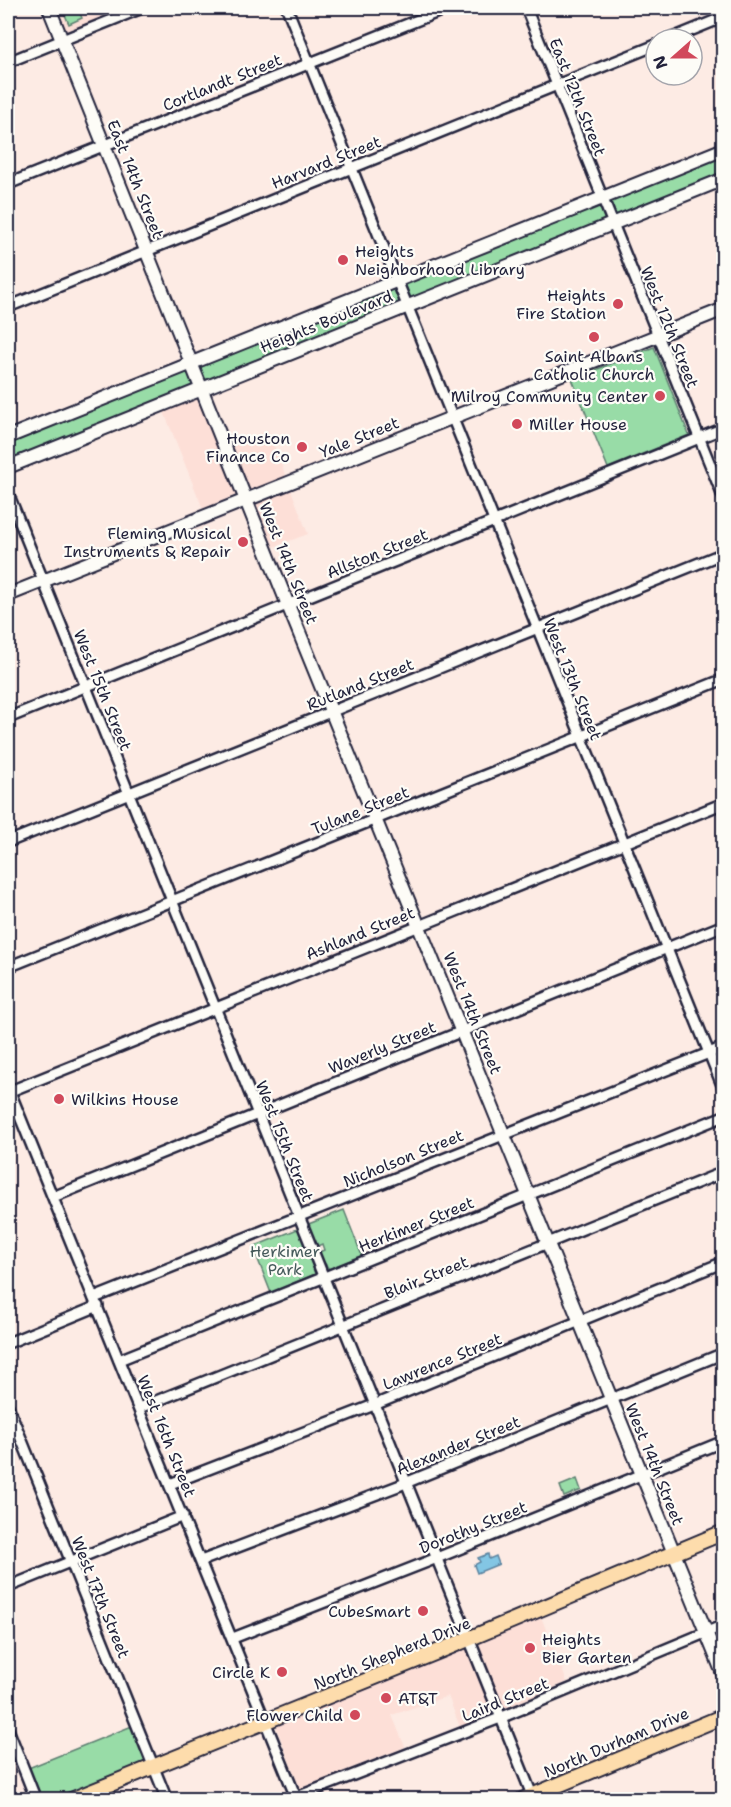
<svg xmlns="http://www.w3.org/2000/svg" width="731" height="1807" viewBox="0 0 731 1807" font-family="'Shantell Sans',sans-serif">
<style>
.built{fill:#fddfd7}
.green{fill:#98dca7;stroke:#5d7f71;stroke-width:1.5}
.water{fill:#83c6e4;stroke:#5c84a0;stroke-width:1.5}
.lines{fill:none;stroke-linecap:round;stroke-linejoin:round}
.street-casing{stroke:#22223b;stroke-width:14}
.secondary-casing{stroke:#22223b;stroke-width:16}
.primary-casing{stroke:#22223b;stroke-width:18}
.street{stroke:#fdfcf7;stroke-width:9}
.secondary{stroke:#fdfcf7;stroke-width:12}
.primary{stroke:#fddcac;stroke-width:14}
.poi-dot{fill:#d1495b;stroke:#fdfcf7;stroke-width:2}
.labels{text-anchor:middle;stroke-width:4.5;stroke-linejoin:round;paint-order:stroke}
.street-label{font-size:16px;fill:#22223b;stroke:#fdfcf7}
.poi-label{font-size:16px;fill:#22223b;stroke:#fdfcf7;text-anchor:end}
.park-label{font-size:16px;fill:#455a5b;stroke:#fdfcf7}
</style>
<rect width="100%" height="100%" fill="#fdebe4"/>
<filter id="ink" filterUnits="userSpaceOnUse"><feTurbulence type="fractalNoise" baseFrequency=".0167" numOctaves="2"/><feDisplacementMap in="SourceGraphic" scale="12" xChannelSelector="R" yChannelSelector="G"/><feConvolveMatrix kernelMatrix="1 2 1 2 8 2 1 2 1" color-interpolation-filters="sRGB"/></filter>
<g filter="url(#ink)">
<!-- built -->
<g class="built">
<path d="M56,8H126L66,31Z"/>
<path d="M199,397L221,452L268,430L308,534L273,547L250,489L203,509L164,412Z"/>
<path d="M541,1617L567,1682L460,1727L448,1696L392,1715L405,1747L300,1789L275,1724Z"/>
</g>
<!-- green -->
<g class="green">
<path d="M62,8H78L82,18L69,24Z"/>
<path d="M723,154V174L8,463V442Z"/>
<path d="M654,347L689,435L608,468L572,379Z"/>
<path d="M344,1210L362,1256L329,1269L317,1253L324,1250L322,1244L315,1247L306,1225Z"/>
<path d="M300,1228L315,1274L271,1293L253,1247Z"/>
<path d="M577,1479L581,1490L564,1497L560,1486Z"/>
<path d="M132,1726L147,1762L55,1799H39L26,1769Z"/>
</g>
<!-- water -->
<path class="water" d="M488,1554L489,1559L496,1556L499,1564L477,1573L474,1565L480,1562L478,1558Z"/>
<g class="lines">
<!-- street casing -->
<g class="street-casing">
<g id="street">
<path d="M287,8L724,1090"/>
<path d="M526,8L724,499"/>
<path d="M670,39L724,17"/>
<path d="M8,62L142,8"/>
<path d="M8,184L448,8"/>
<path d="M8,307L656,45"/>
<path d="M8,493L534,1800"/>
<path d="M8,718L724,428"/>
<path d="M8,842L724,553"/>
<path d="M8,967L724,679"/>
<path d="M8,1087L297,1800"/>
<path d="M8,1092L724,803"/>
<path d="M53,1197L724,925"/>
<path d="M94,1298L724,1047"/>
<path d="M8,1343L98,1306"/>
<path d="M119,1360L724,1116"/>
<path d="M8,1406L167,1800"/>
<path d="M139,1408L724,1172"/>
<path d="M170,1484L374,1405L724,1262"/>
<path d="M201,1561L398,1486L724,1353"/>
<path d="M8,1587L183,1516"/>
<path d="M233,1638L427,1562L724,1441"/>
<path d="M8,1729L36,1800"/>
<path d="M297,1797L500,1718L724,1625"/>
</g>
</g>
<!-- secondary casing -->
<g class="secondary-casing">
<g id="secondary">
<path d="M49,8L288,605L724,1676"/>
<path d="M8,437L724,149"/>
<path d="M8,467L724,179"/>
<path d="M8,595L724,309"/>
</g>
</g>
<!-- primary casing -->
<g class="primary-casing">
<g id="primary">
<path d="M71,1800L442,1650L724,1532"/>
<path d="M522,1800L724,1716"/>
</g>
</g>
<!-- street -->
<use href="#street" class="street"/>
<!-- secondary -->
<use href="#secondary" class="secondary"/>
<!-- primary -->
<use href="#primary" class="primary"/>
</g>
</g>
<!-- markers -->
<g class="poi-dot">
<circle cx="343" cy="260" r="6"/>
<circle cx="618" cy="304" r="6"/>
<circle cx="594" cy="337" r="6"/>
<circle cx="660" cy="396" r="6"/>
<circle cx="517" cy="424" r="6"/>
<circle cx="302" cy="447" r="6"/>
<circle cx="243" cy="542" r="6"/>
<circle cx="59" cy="1099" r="6"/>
<circle cx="423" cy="1611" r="6"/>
<circle cx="530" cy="1648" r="6"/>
<circle cx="282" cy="1672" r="6"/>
<circle cx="386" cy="1698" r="6"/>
<circle cx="355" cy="1715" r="6"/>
</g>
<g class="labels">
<!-- street labels -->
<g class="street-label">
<text transform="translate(222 82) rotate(-22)" y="6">Cortlandt Street</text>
<text transform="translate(578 97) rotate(68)" y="6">East 12th Street</text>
<text transform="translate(326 162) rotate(-22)" y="6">Harvard Street</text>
<text transform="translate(136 179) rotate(68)" y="6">East 14th Street</text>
<text transform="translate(326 321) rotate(-22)" y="6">Heights Boulevard</text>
<text transform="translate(670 327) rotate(68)" y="6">West 12th Street</text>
<text transform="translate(359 437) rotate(-22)" y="6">Yale Street</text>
<text transform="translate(377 553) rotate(-22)" y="6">Allston Street</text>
<text transform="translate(289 563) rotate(68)" y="6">West 14th Street</text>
<text transform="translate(573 679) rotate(68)" y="6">West 13th Street</text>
<text transform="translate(360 684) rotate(-22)" y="6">Rutland Street</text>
<text transform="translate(103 690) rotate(68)" y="6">West 15th Street</text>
<text transform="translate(360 810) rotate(-22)" y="6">Tulane Street</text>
<text transform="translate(360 933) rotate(-22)" y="6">Ashland Street</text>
<text transform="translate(473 1013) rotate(68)" y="6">West 14th Street</text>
<text transform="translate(382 1047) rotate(-22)" y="6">Waverly Street</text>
<text transform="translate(285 1141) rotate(68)" y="6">West 15th Street</text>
<text transform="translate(403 1158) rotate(-22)" y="6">Nicholson Street</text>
<text transform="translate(416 1224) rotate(-22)" y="6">Herkimer Street</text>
<text transform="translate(426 1277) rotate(-22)" y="6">Blair Street</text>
<text transform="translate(442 1361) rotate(-22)" y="6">Lawrence Street</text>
<text transform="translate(167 1436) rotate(68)" y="6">West 16th Street</text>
<text transform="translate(458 1445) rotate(-22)" y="6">Alexander Street</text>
<text transform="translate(655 1464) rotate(68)" y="6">West 14th Street</text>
<text transform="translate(473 1527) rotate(-22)" y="6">Dorothy Street</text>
<text transform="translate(101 1597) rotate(68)" y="6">West 17th Street</text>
<text transform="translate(392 1653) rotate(-22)" y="6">North Shepherd Drive</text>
<text transform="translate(505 1699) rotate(-22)" y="6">Laird Street</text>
<text transform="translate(616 1742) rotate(-23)" y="6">North Durham Drive</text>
</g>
<!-- poi labels -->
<g class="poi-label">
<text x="355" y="257" text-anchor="start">Heights<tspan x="355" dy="18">Neighborhood Library</tspan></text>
<text x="606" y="301">Heights<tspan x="606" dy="18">Fire Station</tspan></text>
<text x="594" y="362" text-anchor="middle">Saint Albans<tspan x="594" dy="18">Catholic Church</tspan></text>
<text x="648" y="402">Milroy Community Center</text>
<text x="529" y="430" text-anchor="start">Miller House</text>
<text x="290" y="444">Houston<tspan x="290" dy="18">Finance Co</tspan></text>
<text x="231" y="539">Fleming Musical<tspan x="231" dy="18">Instruments &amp; Repair</tspan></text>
<text x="71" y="1105" text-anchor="start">Wilkins House</text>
<text x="411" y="1617">CubeSmart</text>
<text x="542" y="1645" text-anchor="start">Heights<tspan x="542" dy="18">Bier Garten</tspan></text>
<text x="270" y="1678">Circle K</text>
<text x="398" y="1704" text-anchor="start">AT&amp;T</text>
<text x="343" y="1721">Flower Child</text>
</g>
<!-- park labels -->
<g class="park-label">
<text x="285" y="1257">Herkimer<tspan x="285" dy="18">Park</tspan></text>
</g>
</g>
<!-- margin -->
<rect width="731" height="1807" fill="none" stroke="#fdfcf7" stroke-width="30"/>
<rect x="15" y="15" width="701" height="1777" fill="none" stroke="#22223b" stroke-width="2" filter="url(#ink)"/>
<!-- north arrow -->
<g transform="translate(674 57) rotate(249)"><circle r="28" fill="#fdfcf7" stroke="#a5a5ac" stroke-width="1.5"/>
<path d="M0-4.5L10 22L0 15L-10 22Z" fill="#d1495b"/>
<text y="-9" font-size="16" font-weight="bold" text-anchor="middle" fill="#22223b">N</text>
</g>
</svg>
